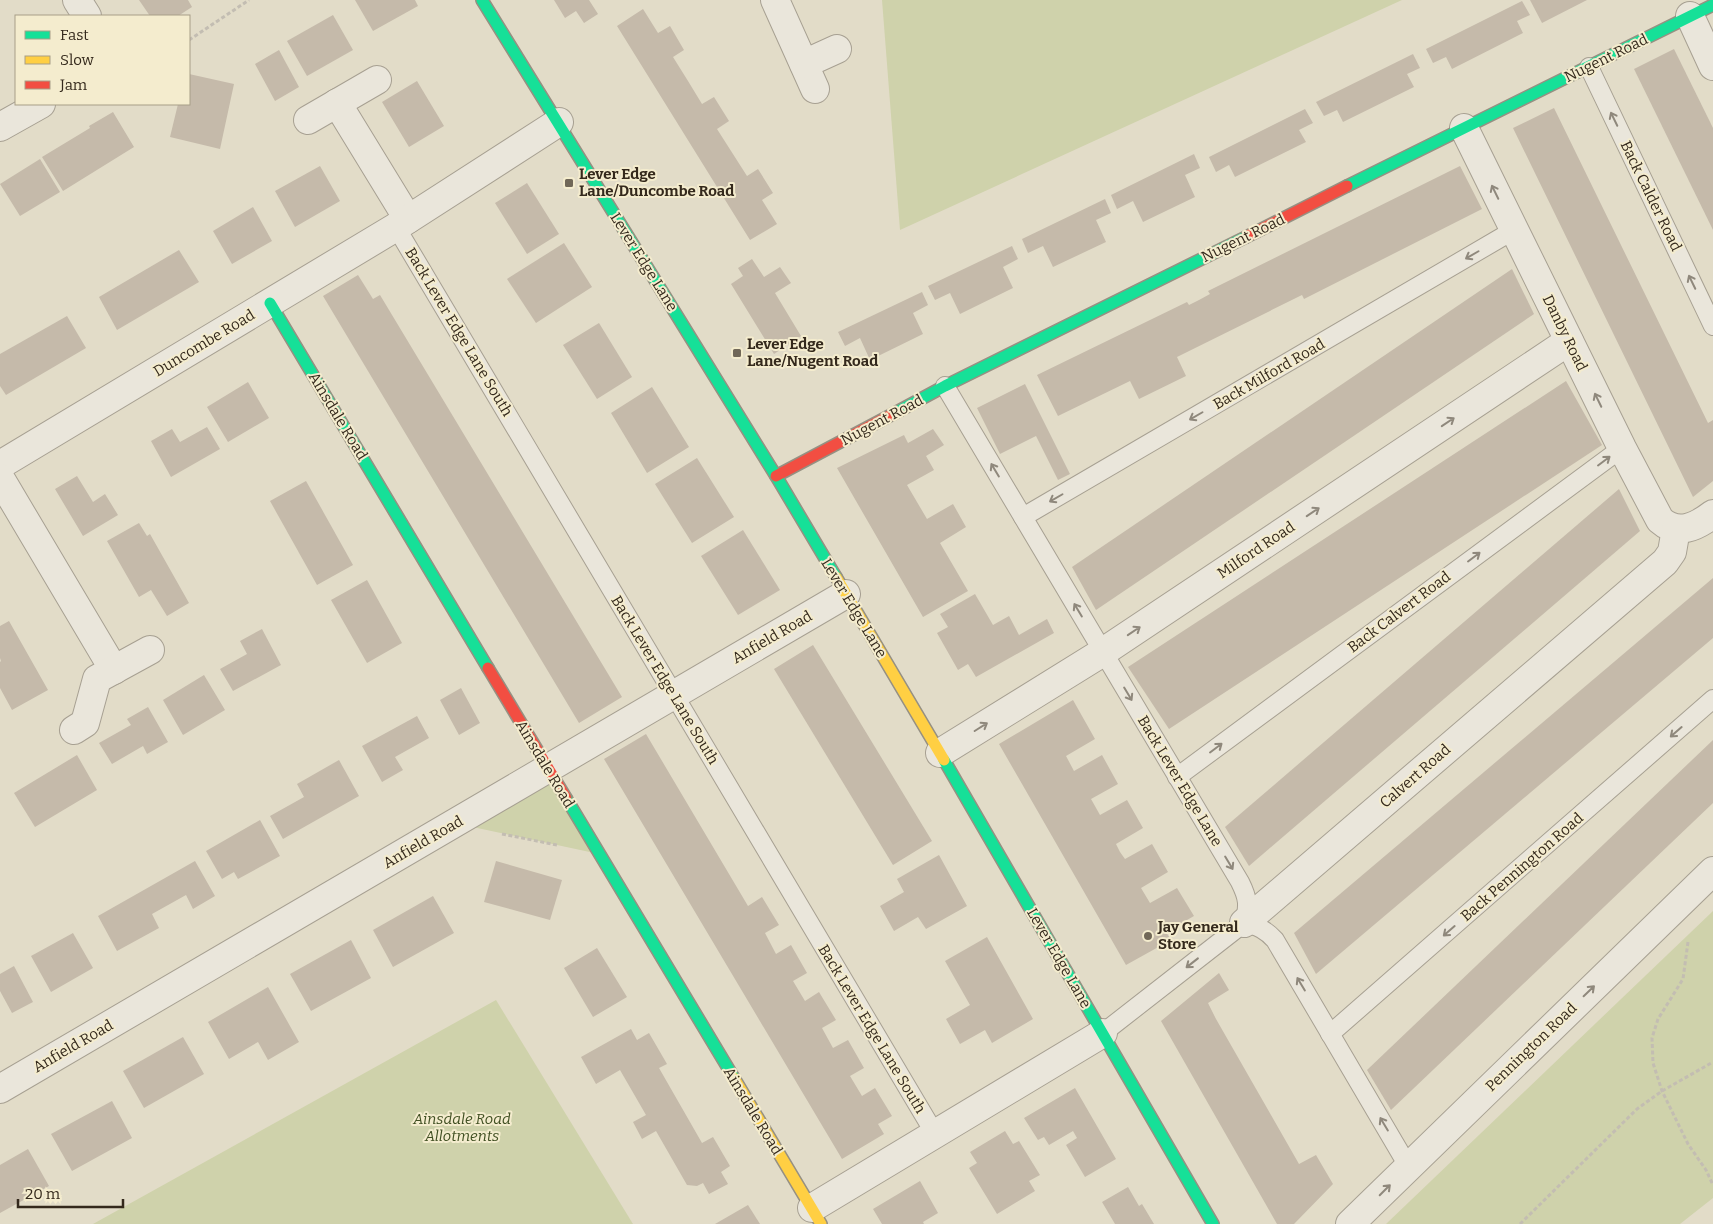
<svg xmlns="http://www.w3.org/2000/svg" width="1713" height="1224" viewBox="0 0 1713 1224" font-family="Bitter,serif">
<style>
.green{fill:#cfd2ab}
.building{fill:#c5baaa}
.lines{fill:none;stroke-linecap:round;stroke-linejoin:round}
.lane-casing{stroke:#a7a092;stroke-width:20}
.street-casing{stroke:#a7a092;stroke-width:30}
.fast-casing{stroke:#969082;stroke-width:14}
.slow-casing{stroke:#969082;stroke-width:14}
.jam-casing{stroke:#969082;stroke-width:14}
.path{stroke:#c3bdb2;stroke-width:3;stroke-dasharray:4 2.5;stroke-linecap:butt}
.lane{stroke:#eae6db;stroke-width:18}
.street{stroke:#eae6db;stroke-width:28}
.fast{stroke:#16e098;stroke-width:11}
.slow{stroke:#ffcf43;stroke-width:11}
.jam{stroke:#f24e42;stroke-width:11}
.oneway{stroke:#8f887c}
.poi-dot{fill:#716858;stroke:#f4ecce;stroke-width:2}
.labels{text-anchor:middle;stroke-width:4;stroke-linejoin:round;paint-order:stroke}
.street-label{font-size:15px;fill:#34291c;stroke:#f4ecce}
.poi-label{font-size:15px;font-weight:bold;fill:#34291c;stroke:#f4ecce;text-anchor:start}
.park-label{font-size:15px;font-style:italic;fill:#415023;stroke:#f4ecce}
</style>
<rect width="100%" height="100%" fill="#e2dcc8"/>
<!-- green -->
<g class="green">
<path d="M882,0H1402L900,230Z"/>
<path d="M548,768L599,854L454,823Z"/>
<path d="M1713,911V1198L1680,1224H1386Z"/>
<path d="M496,1000L633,1224H93Z"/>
</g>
<!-- building -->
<g class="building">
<path d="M139,0H188L192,7L178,16H150Z"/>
<path d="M355,0H415L418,6L373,31Z"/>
<path d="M554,0H589L598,14L584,23L576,11L565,18Z"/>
<path d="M1530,0H1587L1542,23Z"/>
<path d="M1522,1L1530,15L1517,21L1523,33L1452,69L1446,57L1433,63L1426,49Z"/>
<path d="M643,9L658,33L670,26L684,50L673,57L688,81L702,104L714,97L729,121L717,129L747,176L758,169L773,193L762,200L777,224L750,240L617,26Z"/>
<path d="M333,15L353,50L307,76L287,41Z"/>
<path d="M1674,49L1713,128V230L1634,69Z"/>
<path d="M279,50L299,87L275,101L255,64Z"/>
<path d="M1413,54L1420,68L1407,74L1414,87L1343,122L1337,110L1324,116L1316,102Z"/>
<path d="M189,74L234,84L220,149L170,137L178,104H189Z"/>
<path d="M417,81L444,126L409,147L382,102Z"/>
<path d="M1554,108L1708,423L1713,420V481L1693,497L1513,128Z"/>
<path d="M1305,109L1313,123L1299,130L1306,142L1235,177L1229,165L1216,172L1209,157Z"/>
<path d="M113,112L134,147L63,191L42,157L90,128L89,126Z"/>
<path d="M1194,154L1200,168L1185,175L1195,197L1143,222L1133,201L1117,209L1111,195Z"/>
<path d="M40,159L60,192L20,216L0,184Z"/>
<path d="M320,166L340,201L295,227L275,191Z"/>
<path d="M1460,166L1482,209L1304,299L1302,295L1177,357L1186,376L1139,399L1130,381L1058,416L1037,375L1187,302L1189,305L1199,300L1210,294L1208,291Z"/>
<path d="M527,183L559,234L527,254L495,203Z"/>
<path d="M1105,199L1111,213L1096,220L1106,242L1053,267L1043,246L1028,253L1022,239Z"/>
<path d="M253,207L272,241L232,264L213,231Z"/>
<path d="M564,243L592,287L536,323L507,279Z"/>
<path d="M1012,246L1018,259L1003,267L1013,288L960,314L950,293L935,300L928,286Z"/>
<path d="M179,250L199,282L117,330L99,297Z"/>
<path d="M752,259L764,277L780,267L791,283L775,293L801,336L774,354L731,284L743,276L738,268Z"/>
<path d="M1512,269L1534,314L1096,610L1072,567Z"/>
<path d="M358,275L373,299L380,295L622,697L579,723L323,296Z"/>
<path d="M922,292L928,305L913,313L923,334L870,360L860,338L845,346L838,332Z"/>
<path d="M67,316L86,348L6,395L0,386V354Z"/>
<path d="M599,323L632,377L597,399L563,345Z"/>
<path d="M1566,381L1602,445L1169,729L1128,667Z"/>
<path d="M248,382L269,418L228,442L207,407Z"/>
<path d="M1025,384L1070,474L1058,480L1036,436L1000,454L977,408Z"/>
<path d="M652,387L689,447L647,473L611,413Z"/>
<path d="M207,427L220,449L171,477L151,441L172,429L180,442Z"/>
<path d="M933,429L944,445L926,456L934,470L907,485L927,519L953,504L966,527L940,543L968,591L923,617L837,468L904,435L908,443Z"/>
<path d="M697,458L734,517L692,543L655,484Z"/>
<path d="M77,476L93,502L105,494L118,515L83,536L55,489Z"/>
<path d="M306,481L353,565L317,585L270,501Z"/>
<path d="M1619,489L1640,531L1249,866L1225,827Z"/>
<path d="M139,523L147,536L150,534L189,603L167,616L151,590L139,597L107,541Z"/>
<path d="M743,530L780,590L738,615L701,556Z"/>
<path d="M1713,578V638L1316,974L1294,933Z"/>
<path d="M367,580L402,643L367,663L331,600Z"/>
<path d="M975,594L993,625L1009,616L1019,635L1047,619L1054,633L976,677L968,664L958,670L937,633L948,627L940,614Z"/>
<path d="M9,621L48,690L12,710L0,688V662L1,661L0,658V626Z"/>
<path d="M262,629L281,665L233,691L220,669L247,654L240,641Z"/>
<path d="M813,645L932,841L893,865L774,669Z"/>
<path d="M204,675L225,710L183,735L163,700Z"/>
<path d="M461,688L480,723L459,735L440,700Z"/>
<path d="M1073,700L1095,739L1066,756L1074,771L1102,755L1118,784L1091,799L1100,815L1127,800L1143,828L1116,844L1120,852L1125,859L1152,844L1168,872L1141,888L1150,903L1177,888L1194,916L1166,932L1171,940L1126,965L999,744Z"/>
<path d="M148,707L168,742L147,754L143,746L112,764L99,743L131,725L127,719Z"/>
<path d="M417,716L429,738L395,757L403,770L382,782L362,746Z"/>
<path d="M646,734L748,906L762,897L779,925L765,933L776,954L791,945L807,973L793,981L805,1001L819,992L836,1020L822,1028L833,1048L848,1040L864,1068L850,1076L862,1096L875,1088L892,1116L878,1124L884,1134L842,1159L604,759Z"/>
<path d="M1713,740V803L1391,1110L1367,1070Z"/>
<path d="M77,755L97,790L35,827L14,793Z"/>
<path d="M339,760L359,796L283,839L270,816L304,797L297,784Z"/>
<path d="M260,820L280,856L238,879L234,872L222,879L206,851Z"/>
<path d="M939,855L967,906L926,929L918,917L894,931L880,906L904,892L897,879Z"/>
<path d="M195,861L215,896L193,909L186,895L152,914L159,928L117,951L98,916Z"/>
<path d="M496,861L562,880L550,920L484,902Z"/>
<path d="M433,896L454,933L393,967L373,930Z"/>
<path d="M73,933L93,968L51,992L31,956Z"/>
<path d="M987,937L1033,1019L992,1043L985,1030L960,1044L946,1019L970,1005L945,961Z"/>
<path d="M351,940L371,978L311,1011L290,974Z"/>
<path d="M597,948L627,997L593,1017L564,968Z"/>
<path d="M14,966L33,1002L12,1013L0,991V974Z"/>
<path d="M1219,973L1229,990L1208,1003L1216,1019L1299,1164L1316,1155L1333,1184L1294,1224H1277L1161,1021Z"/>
<path d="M268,987L299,1042L268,1060L258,1042L229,1059L208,1022Z"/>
<path d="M631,1029L637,1040L649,1033L667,1064L659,1068L702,1143L713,1137L730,1166L721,1172L728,1184L709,1194L703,1183L697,1186L687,1185L656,1131L642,1139L633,1122L646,1115L620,1070L596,1084L581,1057Z"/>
<path d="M183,1037L204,1074L144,1108L123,1071Z"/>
<path d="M1075,1088L1116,1159L1085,1177L1066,1145L1077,1138L1073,1131L1049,1145L1044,1137L1038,1140L1024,1118Z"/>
<path d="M112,1101L132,1138L72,1171L51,1134Z"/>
<path d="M1005,1131L1013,1144L1019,1141L1040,1175L1029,1181L1035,1191L997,1214L969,1168L977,1163L970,1152Z"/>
<path d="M28,1149L49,1186L0,1213V1165Z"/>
<path d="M920,1181L938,1213L923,1222L924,1224H882L873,1209Z"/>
<path d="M1128,1187L1139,1206L1142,1204L1154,1224H1115L1102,1202Z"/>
<path d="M748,1205L760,1224H715Z"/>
</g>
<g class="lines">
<!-- lane casing -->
<g class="lane-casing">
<g id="lane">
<path d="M1589,67L1713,326"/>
<path d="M396,227L935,1134"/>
<path d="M945,386L1240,882C1248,898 1249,905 1244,923"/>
<path d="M1023,517L1514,230"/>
<path d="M1177,777L1622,448"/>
<path d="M1244,923C1258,926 1266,930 1275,940L1408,1166"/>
<path d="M1103,1033L1244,923"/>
<path d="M1330,1034L1713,699"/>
</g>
</g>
<!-- street casing -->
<g class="street-casing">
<g id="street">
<path d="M77,0L87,16"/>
<path d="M775,0L815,89"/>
<path d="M1690,16L1713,66"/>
<path d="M804,64L837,49"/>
<path d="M337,103L408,219"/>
<path d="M308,120L377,80"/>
<path d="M0,127L41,104"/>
<path d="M1464,128L1622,448L1660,520C1678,536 1696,527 1713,514"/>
<path d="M0,465L396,227L559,122"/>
<path d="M0,478L114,670"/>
<path d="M74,730L85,723L97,679L150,650"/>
<path d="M940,753L1103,652L1569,341"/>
<path d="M1244,923L1665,562L1672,552L1676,529"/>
<path d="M0,1089L846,594"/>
<path d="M812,1208L1103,1033"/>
<path d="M1350,1224L1713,871"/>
</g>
</g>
<!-- fast casing -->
<g class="fast-casing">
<g id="fast">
<path d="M482,0L776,476L836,577"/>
<path d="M1347,186L1713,5"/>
<path d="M270,303L488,668"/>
<path d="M893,414L945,386L1246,237"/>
<path d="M944,760L1213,1224"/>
<path d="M566,798L734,1078"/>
</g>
</g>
<!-- slow casing -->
<g class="slow-casing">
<g id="slow">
<path d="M836,577L944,760"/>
<path d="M734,1078L821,1224"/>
</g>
</g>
<!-- jam casing -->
<g class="jam-casing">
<g id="jam">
<path d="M1246,237L1347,186"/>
<path d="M776,476L893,414"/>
<path d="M488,668L566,798"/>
</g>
</g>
<!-- path -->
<g class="path">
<path d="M189,40L249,0"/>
<path d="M502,834L557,845"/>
<path d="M1688,942L1683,979L1658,1019L1652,1038L1653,1063L1662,1091L1688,1144L1706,1170L1713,1185"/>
<path d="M1520,1224L1637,1109L1662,1091L1713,1062"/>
</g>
<!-- lane -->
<use href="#lane" class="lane"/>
<!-- street -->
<use href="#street" class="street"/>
<!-- fast -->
<use href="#fast" class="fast"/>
<!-- slow -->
<use href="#slow" class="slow"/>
<!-- jam -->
<use href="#jam" class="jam"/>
</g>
<!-- one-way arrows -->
<defs><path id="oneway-shaft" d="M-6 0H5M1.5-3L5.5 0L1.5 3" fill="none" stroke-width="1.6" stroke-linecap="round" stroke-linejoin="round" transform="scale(1.25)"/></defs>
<g class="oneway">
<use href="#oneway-shaft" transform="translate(1614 119) rotate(-116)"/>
<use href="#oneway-shaft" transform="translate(1495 192) rotate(-116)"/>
<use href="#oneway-shaft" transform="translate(1472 255) rotate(150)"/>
<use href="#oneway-shaft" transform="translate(1692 282) rotate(-116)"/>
<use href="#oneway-shaft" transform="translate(1598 400) rotate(-116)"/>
<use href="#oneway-shaft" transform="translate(1196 416) rotate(150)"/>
<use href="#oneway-shaft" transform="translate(1448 422) rotate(-34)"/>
<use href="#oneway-shaft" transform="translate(1604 461) rotate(-37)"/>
<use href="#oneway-shaft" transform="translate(995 470) rotate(-121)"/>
<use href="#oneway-shaft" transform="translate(1056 498) rotate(150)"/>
<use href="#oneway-shaft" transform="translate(1313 512) rotate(-34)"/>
<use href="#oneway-shaft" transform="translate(1474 557) rotate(-37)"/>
<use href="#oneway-shaft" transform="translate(1078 610) rotate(-121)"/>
<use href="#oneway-shaft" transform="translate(1134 631) rotate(-34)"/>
<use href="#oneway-shaft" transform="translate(1128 694) rotate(59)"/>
<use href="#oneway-shaft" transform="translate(981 727) rotate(-32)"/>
<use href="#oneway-shaft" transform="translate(1676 732) rotate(139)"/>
<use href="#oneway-shaft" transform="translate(1216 748) rotate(-37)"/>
<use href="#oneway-shaft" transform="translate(1229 863) rotate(59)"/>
<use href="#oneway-shaft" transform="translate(1449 931) rotate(139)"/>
<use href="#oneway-shaft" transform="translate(1192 963) rotate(142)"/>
<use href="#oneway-shaft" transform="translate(1301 984) rotate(-121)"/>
<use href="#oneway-shaft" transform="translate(1589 991) rotate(-44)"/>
<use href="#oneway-shaft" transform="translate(1384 1124) rotate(-121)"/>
<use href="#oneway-shaft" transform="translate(1385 1190) rotate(-45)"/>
</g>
<!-- markers -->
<g class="poi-dot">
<rect x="564" y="178" width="10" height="10" rx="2.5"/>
<rect x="732" y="348" width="10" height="10" rx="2.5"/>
<circle cx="1148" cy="936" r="5"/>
</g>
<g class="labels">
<!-- street labels -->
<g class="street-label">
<text transform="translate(1606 58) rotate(-26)" y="5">Nugent Road</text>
<text transform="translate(1651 196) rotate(64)" y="5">Back Calder Road</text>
<text transform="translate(1243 238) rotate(-26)" y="5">Nugent Road</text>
<text transform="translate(644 262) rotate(58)" y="5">Lever Edge Lane</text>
<text transform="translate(459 332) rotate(59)" y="5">Back Lever Edge Lane South</text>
<text transform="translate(1565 333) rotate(64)" y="5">Danby Road</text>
<text transform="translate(204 343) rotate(-31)" y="5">Duncombe Road</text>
<text transform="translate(1269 374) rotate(-30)" y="5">Back Milford Road</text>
<text transform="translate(338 416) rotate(59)" y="5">Ainsdale Road</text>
<text transform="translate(882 420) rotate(-28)" y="5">Nugent Road</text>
<text transform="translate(1256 550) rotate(-34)" y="5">Milford Road</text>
<text transform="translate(854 608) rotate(59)" y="5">Lever Edge Lane</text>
<text transform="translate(1399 612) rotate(-37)" y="5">Back Calvert Road</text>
<text transform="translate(772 637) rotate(-30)" y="5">Anfield Road</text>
<text transform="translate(665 680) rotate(59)" y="5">Back Lever Edge Lane South</text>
<text transform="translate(545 764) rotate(59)" y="5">Ainsdale Road</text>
<text transform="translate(1415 776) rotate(-41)" y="5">Calvert Road</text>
<text transform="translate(1180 781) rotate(59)" y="5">Back Lever Edge Lane</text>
<text transform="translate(423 842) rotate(-30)" y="5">Anfield Road</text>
<text transform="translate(1522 867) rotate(-41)" y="5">Back Pennington Road</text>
<text transform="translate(1059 958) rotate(60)" y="5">Lever Edge Lane</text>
<text transform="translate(872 1029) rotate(59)" y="5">Back Lever Edge Lane South</text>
<text transform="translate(73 1046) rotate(-30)" y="5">Anfield Road</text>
<text transform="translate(1531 1047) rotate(-44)" y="5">Pennington Road</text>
<text transform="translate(753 1111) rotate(59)" y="5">Ainsdale Road</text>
</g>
<!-- poi labels -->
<g class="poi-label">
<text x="579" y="179">Lever Edge<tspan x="579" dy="17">Lane/Duncombe Road</tspan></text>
<text x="747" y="349">Lever Edge<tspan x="747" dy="17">Lane/Nugent Road</tspan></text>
<text x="1158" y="932">Jay General<tspan x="1158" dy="17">Store</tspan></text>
</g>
<!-- park labels -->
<g class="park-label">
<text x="462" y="1124">Ainsdale Road<tspan x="462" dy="17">Allotments</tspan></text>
</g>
</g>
<!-- legend -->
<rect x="15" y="15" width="175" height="90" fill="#f4ecce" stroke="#a79e87"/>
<rect x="25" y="31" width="25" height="8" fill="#16e098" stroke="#a79e87"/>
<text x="60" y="40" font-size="15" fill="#34291c">Fast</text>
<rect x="25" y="56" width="25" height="8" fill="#ffcf43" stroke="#a79e87"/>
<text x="60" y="65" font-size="15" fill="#34291c">Slow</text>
<rect x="25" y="81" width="25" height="8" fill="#f24e42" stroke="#a79e87"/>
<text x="60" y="90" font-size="15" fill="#34291c">Jam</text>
<!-- scale -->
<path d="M18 1199v8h105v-8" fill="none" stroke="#34291c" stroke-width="2.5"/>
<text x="25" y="1199" font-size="15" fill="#34291c" stroke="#f4ecce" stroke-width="4" paint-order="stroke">20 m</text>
</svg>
